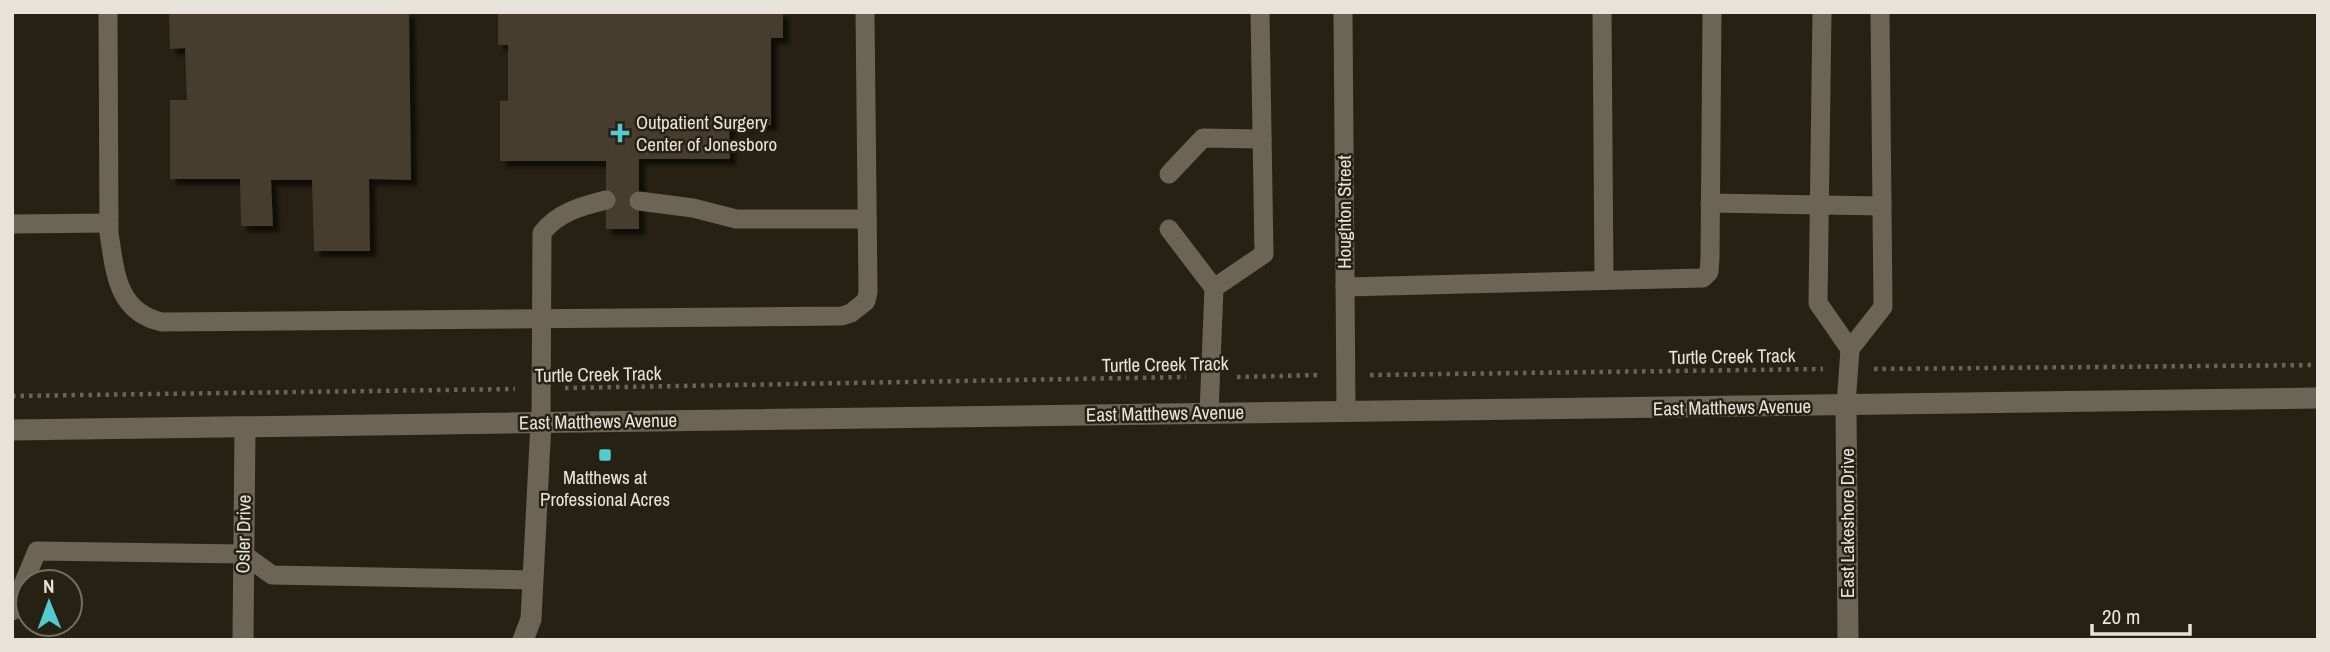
<svg xmlns="http://www.w3.org/2000/svg" width="2330" height="652" viewBox="0 0 2330 652" font-family="'Archivo Narrow',sans-serif">
<style>
.building{fill:#463c2f;filter:url(#shadow)}
.lines{fill:none;stroke-linecap:round;stroke-linejoin:round}
.path{stroke:#686356;stroke-width:4.5;stroke-dasharray:3.5 5;stroke-linecap:butt}
.lane{stroke:#6c6555;stroke-width:19}
.street{stroke:#6c6555;stroke-width:21}
.secondary{stroke:#6c6555;stroke-width:21}
.poi-dot{fill:#52ccd0;stroke:#272113;stroke-width:2.5}
.labels{text-anchor:middle;stroke-width:5;stroke-linejoin:round;paint-order:stroke}
.poi-label{font-size:19px;fill:#e7e3da;stroke:#272113;text-anchor:start}
.street-label{font-size:19px;fill:#e7e3da;stroke:#272113}
</style>
<defs>
<filter id="shadow"><feDropShadow dx="6" dy="6" stdDeviation="2" flood-color="#0009"/></filter>
</defs>
<rect width="100%" height="100%" fill="#272113"/>
<!-- building -->
<g class="building">
<path d="M169,12H409L411,180L369,179L370,251H314L312,180H271L273,226H241L240,179H170V100H187L185,48L170,49Z"/>
<path d="M498,12H783V38H771V125H729L730,159H639V229H606V161H500V101H508V45H498Z"/>
</g>
<g class="lines">
<!-- path -->
<g class="path">
<path d="M1874,369L2318,365"/>
<path d="M1370,375L1823,369"/>
<path d="M1237,377L1319,375"/>
<path d="M565,388L1186,377"/>
<path d="M12,396L515,389"/>
</g>
<!-- lane -->
<g class="lane">
<path d="M108,12L109,233C115,272 117,312 162,322L842,316L851,313L866,301L868,292L865,12"/>
<path d="M1343,12L1346,411"/>
<path d="M1602,12L1604,280"/>
<path d="M1822,12L1818,303L1850,349"/>
<path d="M1169,174L1203,138L1262,139"/>
<path d="M639,201L693,208L736,219H867"/>
<path d="M1710,203L1882,206"/>
<path d="M12,224L109,223"/>
<path d="M1169,229L1214,288"/>
<path d="M1345,287L1703,278L1709,272L1710,258L1712,12"/>
<path d="M1846,405L1850,349L1883,307L1880,12"/>
<path d="M1209,413L1214,288L1264,254L1260,12"/>
<path d="M541,422L542,233C558,212 582,206 606,200"/>
<path d="M12,611L37,551L243,554L272,575L533,580"/>
</g>
<!-- street -->
<g class="street">
<path d="M1846,405L1848,640"/>
<path d="M243,640L245,428"/>
<path d="M523,640L531,619L541,422"/>
</g>
<!-- secondary -->
<path class="secondary" d="M12,430L2318,398"/>
</g>
<!-- markers -->
<g class="poi-dot">
<path d="M616.5 122.5h7v7h7v7h-7v7h-7v-7h-7v-7h7z"/>
<rect x="598" y="448" width="14" height="14" rx="3.5"/>
</g>
<g class="labels">
<!-- poi labels -->
<g class="poi-label">
<text x="636" y="129">Outpatient Surgery<tspan x="636" dy="22">Center of Jonesboro</tspan></text>
<text x="605" y="484" text-anchor="middle">Matthews at<tspan x="605" dy="22">Professional Acres</tspan></text>
</g>
<!-- street labels -->
<g class="street-label">
<text transform="translate(1344 212) rotate(-90)" y="7">Houghton Street</text>
<text transform="translate(1732 356) rotate(-1)" y="7">Turtle Creek Track</text>
<text transform="translate(1165 364) rotate(-1)" y="7">Turtle Creek Track</text>
<text transform="translate(598 374) rotate(-1)" y="7">Turtle Creek Track</text>
<text transform="translate(1732 407) rotate(-1)" y="7">East Matthews Avenue</text>
<text transform="translate(1165 413) rotate(-1)" y="7">East Matthews Avenue</text>
<text transform="translate(598 421) rotate(-1)" y="7">East Matthews Avenue</text>
<text transform="translate(1847 523) rotate(-90)" y="7">East Lakeshore Drive</text>
<text transform="translate(243 534) rotate(-89)" y="7">Osler Drive</text>
</g>
</g>
<!-- border -->
<rect width="2330" height="652" fill="none" stroke="#e7e3da" stroke-width="28"/>
<!-- north arrow -->
<g transform="translate(49 603) rotate(359)"><circle r="33" fill="#272113" stroke="#746f63" stroke-width="2"/>
<path d="M0-5L12 26L0 18L-12 26Z" fill="#52ccd0"/>
<text y="-10" font-size="19" font-weight="bold" text-anchor="middle" fill="#e7e3da">N</text>
</g>
<!-- scale -->
<path d="M2092 624v10h98v-10" fill="none" stroke="#e7e3da" stroke-width="3.5"/>
<text x="2102" y="624" font-size="21" fill="#e7e3da" stroke="#272113" stroke-width="5" paint-order="stroke">20 m</text>
</svg>
